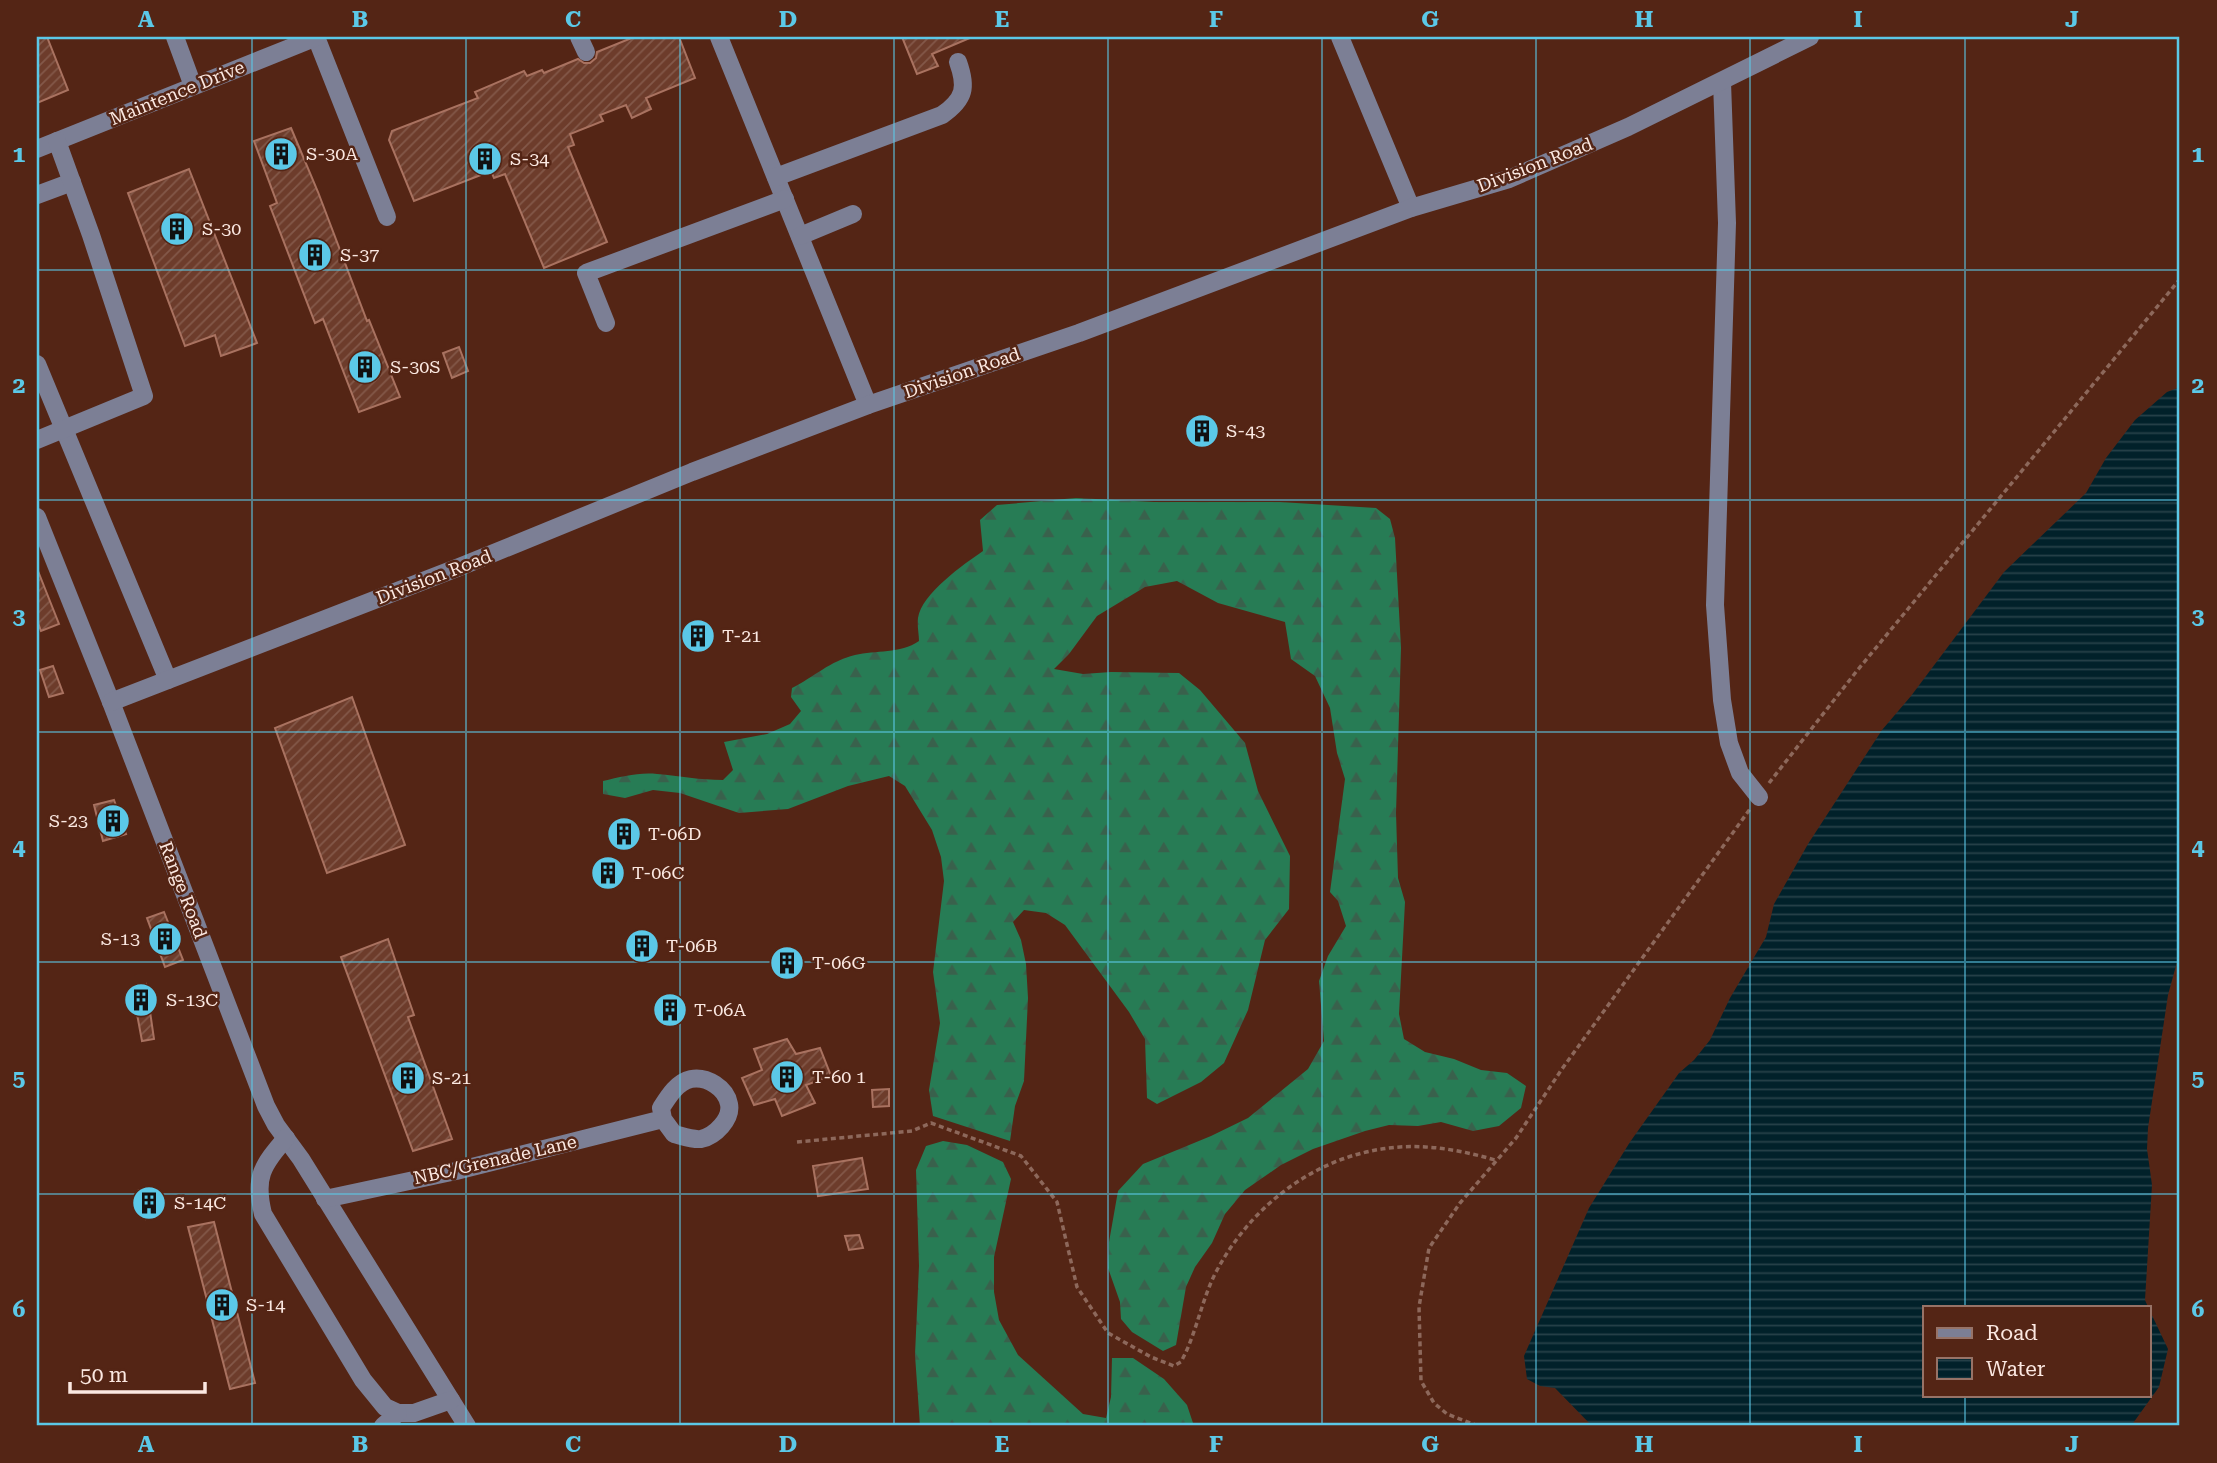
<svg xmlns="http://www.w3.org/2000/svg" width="2217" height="1463" viewBox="0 0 2217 1463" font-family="'Roboto Serif',serif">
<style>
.forest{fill:url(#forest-firs)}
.water{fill:url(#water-rules)}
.building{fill:url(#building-hatch);stroke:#a97260;stroke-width:2}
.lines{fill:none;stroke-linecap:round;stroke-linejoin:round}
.path{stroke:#8d685b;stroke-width:3.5;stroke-dasharray:5 3.5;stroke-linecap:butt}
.minor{stroke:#7c7f95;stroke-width:18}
.grid{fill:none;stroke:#5bc8e7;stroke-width:2;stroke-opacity:0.55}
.labels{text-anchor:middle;stroke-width:5;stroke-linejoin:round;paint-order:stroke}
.street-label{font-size:18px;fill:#fbe8e1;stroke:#542515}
.poi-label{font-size:18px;fill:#fbe8e1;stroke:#542515;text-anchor:start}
.neatline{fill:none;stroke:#5bc8e7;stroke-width:2.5}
.grid-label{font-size:23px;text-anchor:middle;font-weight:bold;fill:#5bc8e7}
</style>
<defs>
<pattern id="forest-firs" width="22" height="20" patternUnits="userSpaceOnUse" patternTransform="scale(1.75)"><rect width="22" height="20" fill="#277c55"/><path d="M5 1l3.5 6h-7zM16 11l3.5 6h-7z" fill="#39614c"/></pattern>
<pattern id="water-rules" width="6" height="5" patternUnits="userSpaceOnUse" patternTransform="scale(1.75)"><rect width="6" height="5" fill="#01212a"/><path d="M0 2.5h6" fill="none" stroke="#274149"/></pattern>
<pattern id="building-hatch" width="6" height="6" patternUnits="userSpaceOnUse" patternTransform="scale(1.75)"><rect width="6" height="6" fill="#6d3c2b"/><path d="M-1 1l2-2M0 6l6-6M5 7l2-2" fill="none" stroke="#835849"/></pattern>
</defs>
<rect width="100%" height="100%" fill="#542515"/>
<!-- forest -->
<g class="forest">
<path d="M1076,498L1154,502H1280L1376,508L1390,519L1395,538L1401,648L1396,813L1398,878L1405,902L1399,1014L1404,1039L1425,1052L1454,1059L1481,1070L1507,1073L1526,1086L1521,1108L1499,1126L1473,1131L1441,1122L1418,1126L1389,1125L1365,1131L1313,1149L1281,1165L1245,1190L1225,1214L1212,1243L1195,1267L1186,1287L1176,1345L1163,1351L1132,1332L1121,1319L1120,1302L1108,1268L1109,1242L1118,1191L1143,1164L1211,1136L1248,1118L1308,1069L1324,1041L1319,981L1328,956L1346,926L1338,901L1330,892L1345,779L1337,753L1330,708L1315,676L1291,659L1285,622L1218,603L1177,581L1145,587L1097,616L1069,654L1054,669L1083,674L1111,672L1179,673L1200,690L1245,743L1258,791L1290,856L1289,909L1265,940L1248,1010L1224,1063L1201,1082L1157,1104L1147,1098L1145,1039L1129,1012L1065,925L1046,913L1024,910L1013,922L1021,940L1026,964L1028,998L1024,1081L1015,1106L1010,1141L933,1116L929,1090L940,1023L933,972L944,881L941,857L932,830L905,786L889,776L848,786L788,809L739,813L680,793L653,790L625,798L603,794V781C621,777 639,772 657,774C680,776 700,780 723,780L733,770L724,742L767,734L790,724L801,711L791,697L792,688C814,677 830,661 855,655C876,650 900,654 919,641C919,634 917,626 918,618C921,594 964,564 983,551L980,520L997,505Z"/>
<path d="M943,1141L967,1145L1003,1162L1011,1179L994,1257V1292L999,1320L1018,1355L1083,1414L1106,1418L1111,1397L1112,1358H1133L1164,1379L1187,1405L1194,1426H920L915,1355L919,1266L916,1170L926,1146Z"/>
</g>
<!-- water -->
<path class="water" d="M2180,387V951L2168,995L2148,1128L2147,1149L2152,1185L2145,1300L2148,1307H1925V1395H2149V1309L2168,1349L2159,1387L2131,1426H1592L1555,1388L1540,1386L1527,1379L1524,1356L1589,1208L1630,1142L1679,1073L1694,1060L1710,1040L1730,998L1766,937L1774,904L1808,844L1882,730L1911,696L2004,572L2086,493L2106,458L2135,420L2167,392Z"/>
<!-- building -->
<g class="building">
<path d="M37,37H47L68,90L37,103Z"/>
<path d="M634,37H679L695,78L646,98L651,109L632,118L626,105L600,115L603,121L570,134L574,145L568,147L607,242L544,268L505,174L494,178L491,171L414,201L389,140L392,131L478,98L475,92L524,71L527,76L542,70L544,73L578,59L584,63H590L596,58L597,52Z"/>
<path d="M902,37H972L932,54L938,66L917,74Z"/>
<path d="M291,128L318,192L367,321L369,320L400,397L359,412L323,319L315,323L270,206L277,203L254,141Z"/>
<path d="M189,169L257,343L221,356L215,335L185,346L128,193Z"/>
<path d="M459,347L468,371L452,378L443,353Z"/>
<path d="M38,571L59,624L41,631L37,620Z"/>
<path d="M53,666L63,693L49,697L40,670Z"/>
<path d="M352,697L405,845L327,873L275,728Z"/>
<path d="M114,800L126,834L103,841L94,805Z"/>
<path d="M164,912L183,960L165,967L147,918Z"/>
<path d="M388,939L414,1015L408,1017L452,1139L413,1151L341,957Z"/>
<path d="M146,984L154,1039L142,1041L132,987Z"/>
<path d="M787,1039L796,1054L820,1048L831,1076L806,1085L815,1103L782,1116L775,1099L754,1105L742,1078L762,1070L754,1049Z"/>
<path d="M889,1089V1106L873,1107L872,1090Z"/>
<path d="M862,1158L868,1189L818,1196L813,1166Z"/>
<path d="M153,1188L159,1215L146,1219L139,1190Z"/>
<path d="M214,1222L255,1383L230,1389L188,1227Z"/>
<path d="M859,1235L863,1248L849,1250L845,1236Z"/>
</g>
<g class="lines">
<!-- path -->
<g class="path">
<path d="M1769,783L1856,672L2180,279"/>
<path d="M797,1142L912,1131L931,1123L1021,1156L1057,1202L1077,1287L1108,1333L1151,1357L1174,1366L1181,1362L1185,1354C1197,1329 1202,1300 1215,1274C1251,1204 1320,1152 1400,1147C1433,1145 1464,1151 1495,1160"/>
<path d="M1478,1426L1447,1414L1434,1403L1421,1381L1419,1307L1429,1248L1460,1203L1516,1138L1562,1069L1750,809"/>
</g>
<!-- minor -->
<g class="minor">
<path d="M175,37L193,86"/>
<path d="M316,37L387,217"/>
<path d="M579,37L586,52"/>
<path d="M719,37L868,405"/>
<path d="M1340,37L1411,208"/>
<path d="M1722,82L1727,223L1715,605L1722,700L1729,743L1740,773L1759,797"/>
<path d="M37,149L317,37"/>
<path d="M776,177L942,115C965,99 967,87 958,62"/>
<path d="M37,195L72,182"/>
<path d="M800,236L853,214"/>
<path d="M606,323L586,273L785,199"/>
<path d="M37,364L168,680"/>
<path d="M37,440L144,396L91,235L57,141"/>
<path d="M37,517L111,702L266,1106L276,1125L301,1159L467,1426"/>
<path d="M111,702L462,566L692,472L868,405L1079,333L1411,208L1509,179L1628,127L1810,37"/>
<path d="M286,1138C262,1166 254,1177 263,1214L363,1380L385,1407L398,1413H414L451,1400"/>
<path d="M325,1199L456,1171L663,1119L674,1134C682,1136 693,1140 701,1139C715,1136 732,1119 729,1104C726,1088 707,1076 691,1079C677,1082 668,1097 661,1108L663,1119"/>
<path d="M383,1426L398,1413"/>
</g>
</g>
<!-- grid -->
<path class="grid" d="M252,37V1426M466,37V1426M680,37V1426M894,37V1426M1108,37V1426M1322,37V1426M1536,37V1426M1750,37V1426M1965,37V1307M37,270H2180M37,500H2180M37,732H2180M37,962H2180M37,1194H2180M1965,1395V1426"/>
<!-- icons -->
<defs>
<g id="building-disc" transform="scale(1.75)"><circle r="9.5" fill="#5bc8e7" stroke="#542515"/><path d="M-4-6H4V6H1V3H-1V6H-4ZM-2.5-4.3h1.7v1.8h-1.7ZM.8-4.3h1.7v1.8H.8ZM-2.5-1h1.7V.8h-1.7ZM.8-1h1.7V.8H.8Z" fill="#111"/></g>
</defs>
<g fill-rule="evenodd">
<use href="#building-disc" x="281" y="154"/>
<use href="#building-disc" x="485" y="159"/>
<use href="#building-disc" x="177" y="229"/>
<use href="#building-disc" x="315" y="255"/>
<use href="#building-disc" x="365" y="367"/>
<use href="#building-disc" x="1202" y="431"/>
<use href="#building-disc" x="698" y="636"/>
<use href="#building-disc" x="113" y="821"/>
<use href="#building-disc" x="624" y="834"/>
<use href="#building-disc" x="608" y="873"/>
<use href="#building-disc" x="165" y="939"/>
<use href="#building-disc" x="642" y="946"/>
<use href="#building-disc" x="787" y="963"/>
<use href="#building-disc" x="141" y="1000"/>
<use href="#building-disc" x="670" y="1010"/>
<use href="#building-disc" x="787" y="1077"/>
<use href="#building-disc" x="408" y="1078"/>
<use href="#building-disc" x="149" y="1203"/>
<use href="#building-disc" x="222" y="1305"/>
</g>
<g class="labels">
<!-- street labels -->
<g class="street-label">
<text transform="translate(177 93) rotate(-22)" y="6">Maintence Drive</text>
<text transform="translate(1535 165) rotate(-21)" y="6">Division Road</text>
<text transform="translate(962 373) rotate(-19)" y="6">Division Road</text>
<text transform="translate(434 577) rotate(-21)" y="6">Division Road</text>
<text transform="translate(183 890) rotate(69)" y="6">Range Road</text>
<text transform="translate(495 1160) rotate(-13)" y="6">NBC/Grenade Lane</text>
</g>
<!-- poi labels -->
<g class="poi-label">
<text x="306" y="160">S-30A</text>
<text x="510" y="165">S-34</text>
<text x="202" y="235">S-30</text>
<text x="340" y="261">S-37</text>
<text x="390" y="373">S-30S</text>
<text x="1226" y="437">S-43</text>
<text x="722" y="642">T-21</text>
<text x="88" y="827" text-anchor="end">S-23</text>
<text x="648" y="840">T-06D</text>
<text x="632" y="879">T-06C</text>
<text x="140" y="945" text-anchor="end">S-13</text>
<text x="666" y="952">T-06B</text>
<text x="812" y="969">T-06G</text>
<text x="166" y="1006">S-13C</text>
<text x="694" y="1016">T-06A</text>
<text x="812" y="1083">T-60 1</text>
<text x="432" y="1084">S-21</text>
<text x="174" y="1209">S-14C</text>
<text x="246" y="1311">S-14</text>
</g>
</g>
<!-- border -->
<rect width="2217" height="1463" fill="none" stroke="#542515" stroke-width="77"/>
<!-- legend -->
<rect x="1923" y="1306" width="228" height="91" fill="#542515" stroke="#977367" stroke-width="2"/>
<rect x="1937" y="1328" width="35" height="10" fill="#7c7f95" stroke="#977367" stroke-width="2"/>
<text x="1986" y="1340" font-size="21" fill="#fbe8e1">Road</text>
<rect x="1937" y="1358" width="35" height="21" fill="url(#water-rules)" stroke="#977367" stroke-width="2"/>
<text x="1986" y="1376" font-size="21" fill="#fbe8e1">Water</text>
<!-- scale -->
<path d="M70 1382v10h135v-10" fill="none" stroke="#fbe8e1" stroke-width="3.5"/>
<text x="80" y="1382" font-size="21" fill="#fbe8e1" stroke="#542515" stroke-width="5" paint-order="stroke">50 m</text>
<rect x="38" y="38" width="2140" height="1386" class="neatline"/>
<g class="grid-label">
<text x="146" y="27">A</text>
<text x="360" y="27">B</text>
<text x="573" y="27">C</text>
<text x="788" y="27">D</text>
<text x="1002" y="27">E</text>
<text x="1216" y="27">F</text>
<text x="1430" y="27">G</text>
<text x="1644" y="27">H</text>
<text x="1858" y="27">I</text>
<text x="2072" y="27">J</text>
<text x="19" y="162">1</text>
<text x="2198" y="162">1</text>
<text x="19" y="393">2</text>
<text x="2198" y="393">2</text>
<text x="19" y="624">3</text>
<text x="2198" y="624">3</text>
<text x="19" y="855">4</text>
<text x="2198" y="855">4</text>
<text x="19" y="1086">5</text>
<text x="2198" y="1086">5</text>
<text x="19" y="1317">6</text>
<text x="2198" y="1317">6</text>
<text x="146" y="1452">A</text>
<text x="360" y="1452">B</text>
<text x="573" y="1452">C</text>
<text x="788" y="1452">D</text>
<text x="1002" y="1452">E</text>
<text x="1216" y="1452">F</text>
<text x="1430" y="1452">G</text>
<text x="1644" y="1452">H</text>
<text x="1858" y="1452">I</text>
<text x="2072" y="1452">J</text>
</g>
</svg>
